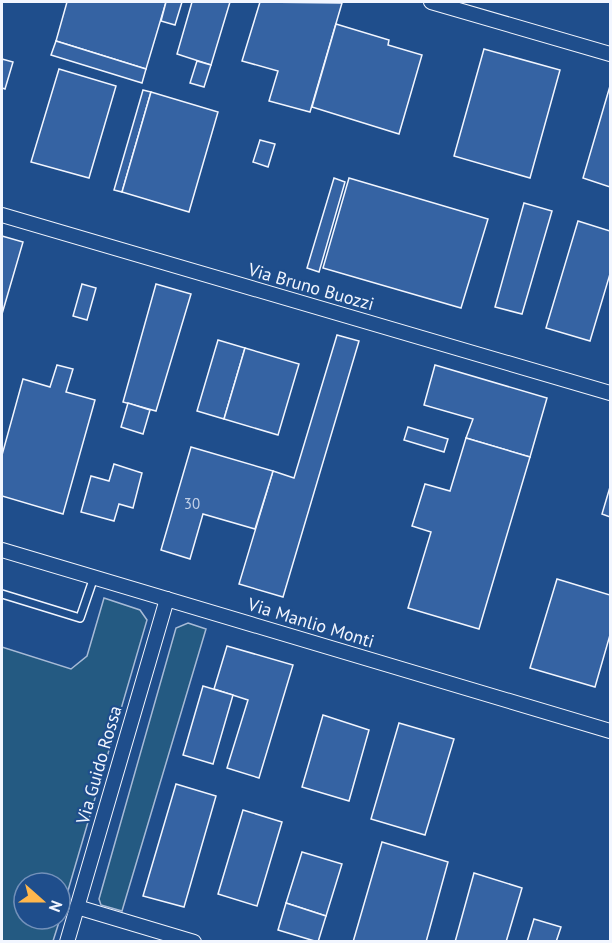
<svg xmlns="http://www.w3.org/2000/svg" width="612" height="943" viewBox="0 0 612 943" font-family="'PT Sans',sans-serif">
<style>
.green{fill:#245a82;stroke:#a8bbd7;stroke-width:1.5}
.building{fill:#3563a3;stroke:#f2f6ff;stroke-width:1.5}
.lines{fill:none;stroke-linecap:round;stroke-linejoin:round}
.lane-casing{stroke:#f2f6ff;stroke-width:10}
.street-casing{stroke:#f2f6ff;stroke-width:16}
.lane{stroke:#1f4e8c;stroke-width:7}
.street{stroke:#1f4e8c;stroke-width:14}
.labels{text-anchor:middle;stroke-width:4.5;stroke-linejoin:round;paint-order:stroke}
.number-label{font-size:15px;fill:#c3d1e8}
.street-label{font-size:18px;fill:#f2f6ff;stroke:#1f4e8c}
</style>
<rect width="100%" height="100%" fill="#1f4e8c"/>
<!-- green -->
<g class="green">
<path d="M104,598L140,610L147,620L60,918V883H24V919H60L53,941H2V647L71,669L87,656Z"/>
<path d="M188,623L206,629L122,911L101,905L99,899L176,628Z"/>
</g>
<!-- building -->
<g class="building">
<path d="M67,2H166L146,69L56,41Z"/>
<path d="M166,2H182L175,25L161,21Z"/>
<path d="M192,2H230L211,65L177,54Z"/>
<path d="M260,2L342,3L310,112L269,101L278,71L242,61Z"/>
<path d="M336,24L389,40L388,45L422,55L399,134L312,107Z"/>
<path d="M56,41L146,69L142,83L51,55Z"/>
<path d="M484,49L560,70L530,178L454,156Z"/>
<path d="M2,59L13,62L5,89L2,88Z"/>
<path d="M197,61L211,65L204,87L190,83Z"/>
<path d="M59,69L116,86L89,178L31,162Z"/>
<path d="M610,86V187L583,178Z"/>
<path d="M143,90L151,92L122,192L114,190Z"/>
<path d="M151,92L218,112L189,212L122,192Z"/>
<path d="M260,140L275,144L268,167L253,162Z"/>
<path d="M334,178L345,182L319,272L307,268Z"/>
<path d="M349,178L488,219L461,308L323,268Z"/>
<path d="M524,203L552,211L522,314L495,307Z"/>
<path d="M578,221L610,231V274L590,341L546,328Z"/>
<path d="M2,236L23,242L2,314Z"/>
<path d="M82,284L96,288L87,320L73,316Z"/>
<path d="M156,284L191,294L156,411L123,402Z"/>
<path d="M337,335L359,341L283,597L239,584L273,471L294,478Z"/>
<path d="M218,340L245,348L224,419L197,411Z"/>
<path d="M245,348L299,364L278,435L224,419Z"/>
<path d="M57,365L73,369L66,392L95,400L63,514L2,496V455L23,379L50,387Z"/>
<path d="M435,365L547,398L530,457L466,438L473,419L424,405Z"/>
<path d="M128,403L150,410L143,434L121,427Z"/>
<path d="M408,427L448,439L444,452L404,440Z"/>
<path d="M466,438L530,457L479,629L408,608L431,532L412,526L425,484L450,491Z"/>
<path d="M191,447L273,471L255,529L203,514L190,559L161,550Z"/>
<path d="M114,464L142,473L133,508L119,504L114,521L81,512L91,476L109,481Z"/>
<path d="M610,487V517L602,514Z"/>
<path d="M557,579L610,595V635L595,687L530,668Z"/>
<path d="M227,646L293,665L259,778L227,768L248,700L214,689Z"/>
<path d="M203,686L233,695L213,764L183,755Z"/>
<path d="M323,715L369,730L349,801L302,787Z"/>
<path d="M399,723L454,739L425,835L371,819Z"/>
<path d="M176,784L216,796L184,907L143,896Z"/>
<path d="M243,810L282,822L257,906L218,894Z"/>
<path d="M382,842L448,862L426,942H353Z"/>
<path d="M302,852L342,864L326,916L286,903Z"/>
<path d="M474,873L522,888L506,942H455Z"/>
<path d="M286,903L326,916L318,942L278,930Z"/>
<path d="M534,919L561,927L556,942H527Z"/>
</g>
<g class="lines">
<!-- lane casing -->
<g class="lane-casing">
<path id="lane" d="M2,594L80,618L94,577"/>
</g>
<!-- street casing -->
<g class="street-casing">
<g id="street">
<path d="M431,2L610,54"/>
<path d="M2,215L610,393"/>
<path d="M2,550L610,731"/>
<path d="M77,907L194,942"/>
<path d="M67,942L167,599"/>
</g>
</g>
<!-- lane -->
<use href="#lane" class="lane"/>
<!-- street -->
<use href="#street" class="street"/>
</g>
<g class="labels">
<!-- number labels -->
<g class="number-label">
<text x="192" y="509">30</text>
</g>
<!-- street labels -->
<g class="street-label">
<text transform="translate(311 287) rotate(16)" y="6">Via Bruno Buozzi</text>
<text transform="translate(311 623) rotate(17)" y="6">Via Manlio Monti</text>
<text transform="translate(99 765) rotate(-74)" y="6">Via Guido Rossa</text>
</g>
</g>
<!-- border -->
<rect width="612" height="943" fill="none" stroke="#f2f6ff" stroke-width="6"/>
<!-- north arrow -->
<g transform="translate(42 901) rotate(111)"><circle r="28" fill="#1f4e8c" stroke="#7391ba" stroke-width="1.5"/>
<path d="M0-4.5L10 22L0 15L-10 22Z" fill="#ffb74d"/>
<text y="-9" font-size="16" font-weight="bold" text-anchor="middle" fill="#f2f6ff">N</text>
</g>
</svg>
